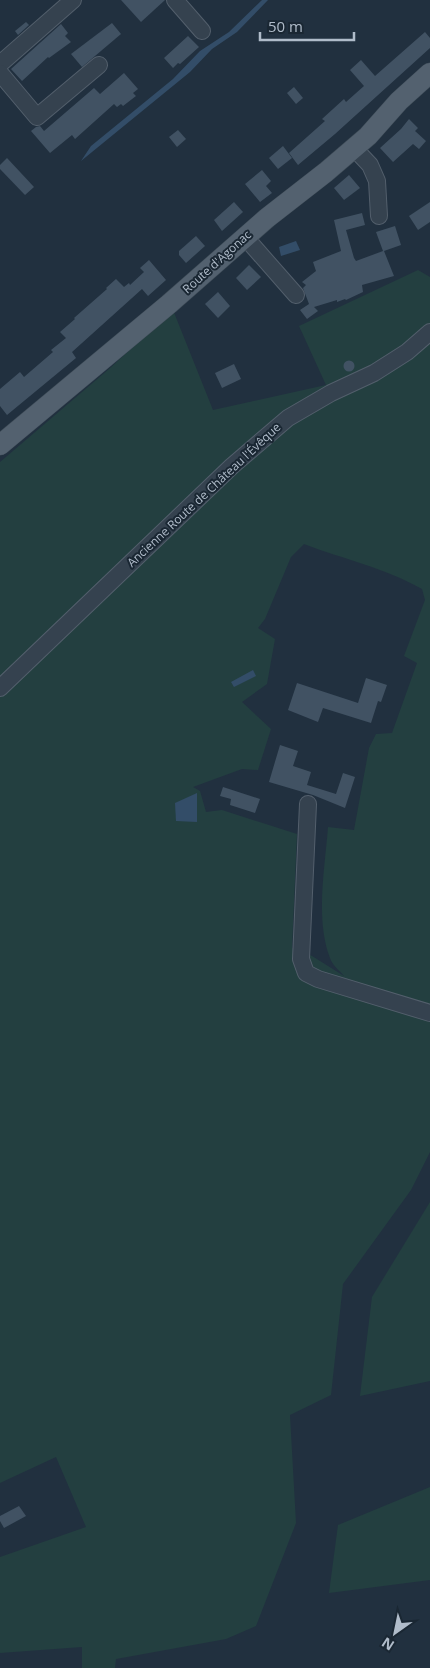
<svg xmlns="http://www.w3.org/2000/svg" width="430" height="1668" viewBox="0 0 430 1668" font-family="'Open Sans',sans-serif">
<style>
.green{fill:#233f40;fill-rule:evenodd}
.water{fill:#334d68}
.building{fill:#415263}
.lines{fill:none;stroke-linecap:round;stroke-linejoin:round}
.minor-casing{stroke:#535f6c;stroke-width:18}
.major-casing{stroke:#3e4b57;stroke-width:21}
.minor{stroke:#35424f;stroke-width:16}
.major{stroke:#53616f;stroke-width:20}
.labels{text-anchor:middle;stroke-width:4;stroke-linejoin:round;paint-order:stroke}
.street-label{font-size:12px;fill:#b0bcca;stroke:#1a2733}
</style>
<rect width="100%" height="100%" fill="#21303f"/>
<!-- green -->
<g class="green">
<path d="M418,270L430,277V1152L411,1190L343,1284L331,1395L290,1415L296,1523L256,1626L226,1639L116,1659L115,1668H82V1647L0,1653V1557L86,1527L56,1457L0,1483V462L109,369L173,310L213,410L326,385L299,326ZM304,544C343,559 385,568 422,589L425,600L404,656L417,663L392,733L376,734L369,748L354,830L328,827C325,868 315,919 330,958C332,965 340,971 344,976L312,956L292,948L297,834L222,810L206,812L200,791L193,787L242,769L258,770L271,729L242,702L267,684L275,639L258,628L265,619L291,557Z"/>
<path d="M430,1202V1381L360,1396L372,1297Z"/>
<path d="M430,1487V1580L329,1593L338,1525Z"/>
</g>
<!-- water -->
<g class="water">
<path d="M262,0H268L237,32L212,49L190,72L81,161L91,146L173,79L200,51L229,32Z"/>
<path d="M296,241L300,250L281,256L279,247Z"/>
<path d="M253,670L256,676L234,687L231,682Z"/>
<path d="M197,793V822L176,821L175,803Z"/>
</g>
<!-- building -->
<g class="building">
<path d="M121,0H165L141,22Z"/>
<path d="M26,22L29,25L18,35L15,31Z"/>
<path d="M112,23L121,34L82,67L71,54Z"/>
<path d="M61,24L68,33L65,36L71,42L49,58L48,57L22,81L11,69Z"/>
<path d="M425,32L430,38V48L335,134L298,165L289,153L325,121L322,119L344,99L346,102L364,86L350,70L361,60L375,76Z"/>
<path d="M188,36L199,47L180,64L178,63L173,68L164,58Z"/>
<path d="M124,73L138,89L133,93L136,96L123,106L121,104L117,107L114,104L75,139L72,135L50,153L31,131L36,127L40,126L44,131L94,88L100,94Z"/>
<path d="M294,87L303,98L296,104L287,93Z"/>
<path d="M409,119L418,128L415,131L426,141L419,149L413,144L393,162L380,148L401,129Z"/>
<path d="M178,130L186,139L177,147L169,137Z"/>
<path d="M283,146L292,158L278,169L269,158Z"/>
<path d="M7,158L34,187L25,195L0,169V165Z"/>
<path d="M262,170L271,181L266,186L272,193L260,202L245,184Z"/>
<path d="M349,175L360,188L344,200L334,188Z"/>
<path d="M234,202L243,212L222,231L214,220Z"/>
<path d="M430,202V222L418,230L409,216Z"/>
<path d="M362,213L365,225L346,230L354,258L356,261L383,251L376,232L395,226L401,245L384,251L394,276L362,285L363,292L346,300L345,299L337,302V300L314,307L318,311L307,319L300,310L309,304L303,288L306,285L302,282L316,271L313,262L341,251L334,220Z"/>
<path d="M196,236L205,246L186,263L179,255V251Z"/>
<path d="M149,260L166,280L148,296L142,289L72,352L76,358L7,415L0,406V389L20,372L24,377L53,352L51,350L66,338L60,332L75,319L74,318L107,289L106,288L116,279L124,287L129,283L130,285L144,272L140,268Z"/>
<path d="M249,265L261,277L247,290L236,278Z"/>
<path d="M218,292L230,306L218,318L205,304Z"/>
<circle cx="349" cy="366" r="5.5"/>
<path d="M234,364L241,379L222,388L215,373Z"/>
<path d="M366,678L387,685L381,702L378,701L371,723L323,708L318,722L288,710L297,683L358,703Z"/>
<path d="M280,745L298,751L293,766L311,772L307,785L336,794L343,773L355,777L345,808L313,795L269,782Z"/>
<path d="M223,787L260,799L255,813L230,805L231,799L220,796Z"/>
<path d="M19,1506L26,1516L4,1528L0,1521V1516Z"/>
</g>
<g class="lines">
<!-- minor casing -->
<g class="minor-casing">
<g id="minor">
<path d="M175,0L202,31"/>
<path d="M0,64L73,0"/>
<path d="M0,73L37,117L99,65"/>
<path d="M354,148L370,165L377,181L379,216"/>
<path d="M245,237L296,295"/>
<path d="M0,688L232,466L288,418L331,393L374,373L407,352L430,332"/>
<path d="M308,804L301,959L306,973L318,979L430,1013"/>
</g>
</g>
<!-- major casing -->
<g class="major-casing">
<path id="major" d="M0,445L169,304L267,218L326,172L368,136L399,101L430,73"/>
</g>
<!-- minor -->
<use href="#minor" class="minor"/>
<!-- major -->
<use href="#major" class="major"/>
</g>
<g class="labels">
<!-- street labels -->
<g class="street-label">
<text transform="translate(217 262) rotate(-42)" y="4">Route d'Agonac</text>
<text transform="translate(204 495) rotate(-43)" y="4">Ancienne Route de Château l'Évêque</text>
</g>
</g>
<!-- north arrow -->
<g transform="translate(395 1633) rotate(213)" stroke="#1a2733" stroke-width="4" paint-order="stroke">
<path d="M0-4L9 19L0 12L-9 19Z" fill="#b0bcca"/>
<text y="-8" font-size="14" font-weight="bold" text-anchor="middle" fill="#b0bcca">N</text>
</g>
<!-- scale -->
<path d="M260 32v8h94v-8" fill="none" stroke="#b0bcca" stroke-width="2.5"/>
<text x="268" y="32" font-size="15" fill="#b0bcca" stroke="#1a2733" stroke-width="4" paint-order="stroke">50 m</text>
</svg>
